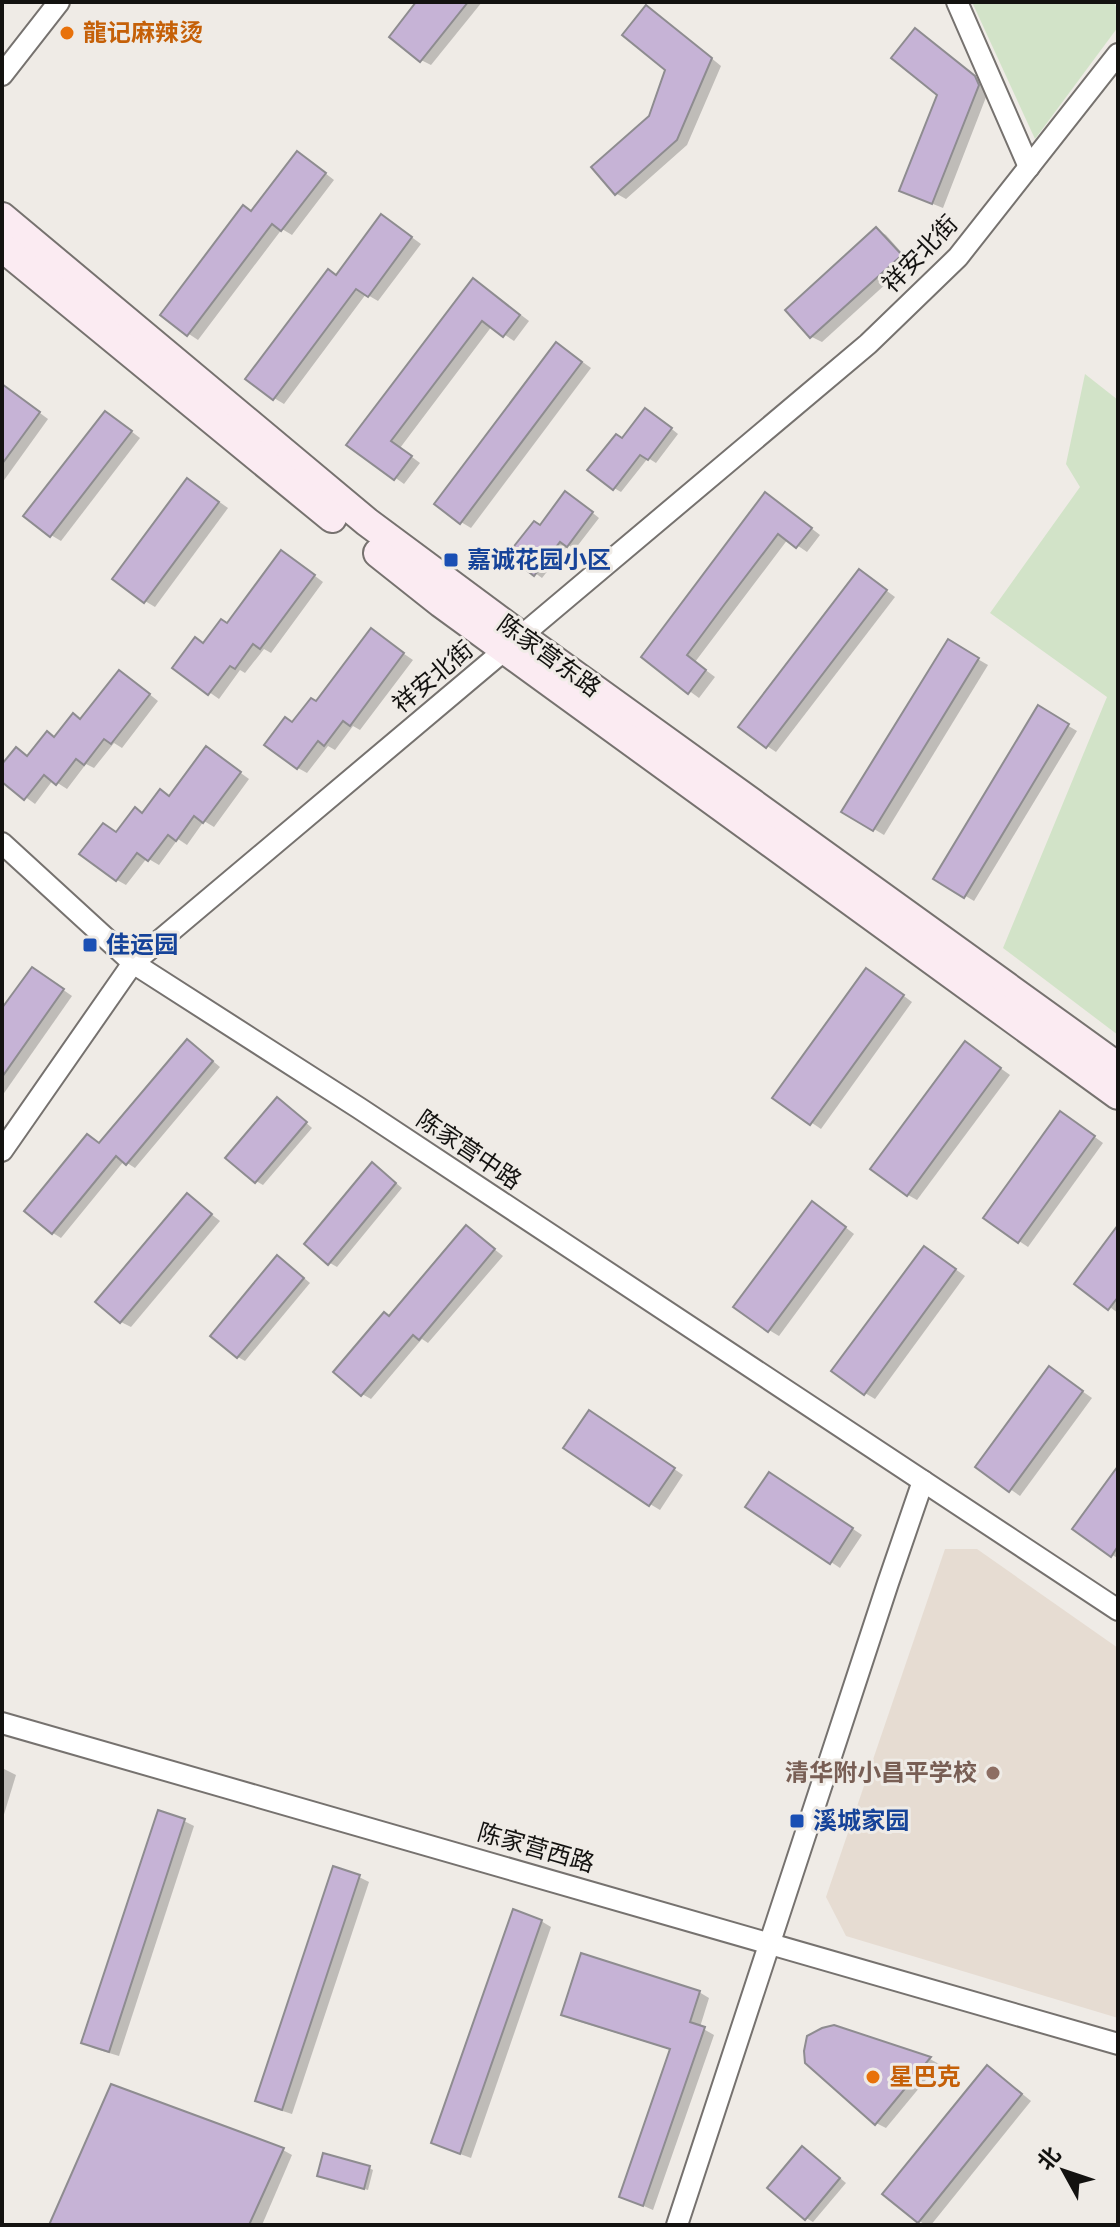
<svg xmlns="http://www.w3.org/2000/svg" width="1120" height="2227" viewBox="0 0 1120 2227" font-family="'Work Sans','Noto Sans SC',sans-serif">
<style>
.built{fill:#e6dcd2}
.green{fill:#d2e3c8}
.shadow{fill:#0003}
.building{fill:#c6b3d6;stroke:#8e8c90;stroke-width:2}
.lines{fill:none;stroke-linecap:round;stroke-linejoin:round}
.street-casing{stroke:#76726f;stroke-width:24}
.secondary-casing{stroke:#76726f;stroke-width:32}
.street{stroke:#fff;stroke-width:20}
.secondary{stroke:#fbebf2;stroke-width:28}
.food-dot{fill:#e8710a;stroke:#efebe6;stroke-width:3}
.transit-dot{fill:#1a4fb4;stroke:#efebe6;stroke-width:3}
.education-dot{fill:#8d6e63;stroke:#efebe6;stroke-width:3}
.labels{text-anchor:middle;stroke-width:6;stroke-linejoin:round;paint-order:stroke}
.food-label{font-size:24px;font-weight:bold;fill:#c56008;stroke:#efebe6;text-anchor:start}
.street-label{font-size:24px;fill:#131210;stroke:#efebe6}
.transit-label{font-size:24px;font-weight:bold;fill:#164399;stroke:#efebe6;text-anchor:start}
.education-label{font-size:24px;font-weight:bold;fill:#785e54;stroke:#efebe6;text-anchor:end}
</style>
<rect width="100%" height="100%" fill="#efebe6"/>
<!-- built -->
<path class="built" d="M945,1549H977L1118,1648V2018L846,1936L826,1897Z"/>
<!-- green -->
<g class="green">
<path d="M972,2H1114L1118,12V27L1035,139Z"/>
<path d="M1085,374L1118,400V1035L1003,948L1107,697L990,613L1080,487L1066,464Z"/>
</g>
<!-- shadow -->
<g class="shadow">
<path d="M419,2H482L431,65L421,60Z"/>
<path d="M656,13L721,66L687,145L626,199L617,194L593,167L650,117L668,69Z"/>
<path d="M916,31L985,84L988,92L943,208L901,191L939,94Z"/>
<path d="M307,159L334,180L292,235L282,229L198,340L189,334L253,213Z"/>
<path d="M391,222L421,244L378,301L366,294L284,404L274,398L337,276Z"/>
<path d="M876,229L886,235L910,262L822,342L812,337L787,310Z"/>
<path d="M483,286L529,321L514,341L492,326L400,448L420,463L404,484L349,444Z"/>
<path d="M566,350L591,368L471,528L461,522Z"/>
<path d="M2,385L48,419L2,483Z"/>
<path d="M653,414L678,434L656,463L648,458L621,492L614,488L623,440Z"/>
<path d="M115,419L140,438L61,541L51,535Z"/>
<path d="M197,486L228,508L155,607L145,601Z"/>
<path d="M573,497L599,518L575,549L568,545L542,578L510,555Z"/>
<path d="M775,500L820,535L807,552L788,539L695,662L715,677L699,698L643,657Z"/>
<path d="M291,558L323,582L271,653L264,649L245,673L240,670L219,699L175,668L228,625Z"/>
<path d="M860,571L895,597L776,752L767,746Z"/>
<path d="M379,637L413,660L360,730L353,726L335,750L328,746L307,773L298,768L294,724L317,703Z"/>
<path d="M948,642L988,665L884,835L844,811Z"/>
<path d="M129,678L158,701L122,748L114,743L94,768L86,764L67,789L53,780L35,804L2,780V768L29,757L82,720Z"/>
<path d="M1038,708L1077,731L974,901L936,878Z"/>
<path d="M216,755L249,779L214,827L204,821L187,845L178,839L159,865L147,858L126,885L117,880V834L170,798Z"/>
<path d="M42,975L72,996L2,1096V1012Z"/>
<path d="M877,976L912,1002L821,1129L775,1098Z"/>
<path d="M196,1047L220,1067L135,1168L124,1161L61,1238L53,1233L101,1145Z"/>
<path d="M975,1050L1010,1075L917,1200L908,1195Z"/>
<path d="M285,1104L312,1128L263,1185L256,1181Z"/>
<path d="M1070,1119L1103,1143L1028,1247L1019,1241Z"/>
<path d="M379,1169L402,1188L337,1267L330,1263Z"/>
<path d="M188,1196L220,1221L131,1327L121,1322Z"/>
<path d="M822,1209L854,1234L779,1336L769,1330Z"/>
<path d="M466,1227L503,1256L428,1343L422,1339L371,1399L362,1394L390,1317Z"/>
<path d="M1118,1228V1313L1077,1283Z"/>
<path d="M934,1254L965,1276L875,1399L865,1393Z"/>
<path d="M285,1262L310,1283L245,1361L238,1357Z"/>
<path d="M1059,1375L1092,1398L1020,1496L978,1467Z"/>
<path d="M599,1418L683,1475L660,1510L650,1504Z"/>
<path d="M1118,1469V1558L1112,1555Z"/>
<path d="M780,1480L862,1535L840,1568L831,1562Z"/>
<path d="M2,1768L16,1775L2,1821Z"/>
<path d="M184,1821L194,1826L119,2056L93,2048L84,2042Z"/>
<path d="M359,1877L369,1882L292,2114L267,2106L258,2100Z"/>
<path d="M541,1921L551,1927L471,2158L444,2148L434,2143Z"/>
<path d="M699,1992L709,1998L700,2027L714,2035L653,2210L621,2196L672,2050L574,2020L564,2014Z"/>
<path d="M833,2027L930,2059L939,2064L886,2128L876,2123Z"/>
<path d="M997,2073L1031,2101L931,2225H925L885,2194Z"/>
<path d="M283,2150L292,2155L262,2225H52Z"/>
<path d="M810,2153L846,2183L813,2222L806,2218Z"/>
<path d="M369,2168L373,2170L368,2190L319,2176Z"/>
</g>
<!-- building -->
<g class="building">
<path d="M416,2H468L420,62L389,37Z"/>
<path d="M646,5L712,58L677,140L615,195L591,167L649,116L665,70L622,35Z"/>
<path d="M915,28L975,76L979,85L932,204L899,191L937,95L891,58Z"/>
<path d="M297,151L326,173L281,231L272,224L187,336L160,315L243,205L251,211Z"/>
<path d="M381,214L412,237L368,297L356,289L273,400L245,379L328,269L336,275Z"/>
<path d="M876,227L902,255L810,338L785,310Z"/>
<path d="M473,278L520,315L503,337L482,321L391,441L412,456L394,480L346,445Z"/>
<path d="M556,342L582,362L460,524L434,504Z"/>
<path d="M2,384L40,412L2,464Z"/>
<path d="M645,408L672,428L648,460L640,455L613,490L587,470L616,434L622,438Z"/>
<path d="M105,411L132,431L50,537L23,516Z"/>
<path d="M187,478L219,502L144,603L112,579Z"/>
<path d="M565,491L593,512L567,547L560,542L534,576L507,555L534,521L540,525Z"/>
<path d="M765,492L812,528L796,548L778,534L724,605L687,655L706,670L688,694L641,657Z"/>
<path d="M281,550L315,575L260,649L253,644L235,669L230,666L208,695L172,668L195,637L203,643L221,619L227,623Z"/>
<path d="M859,569L887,590L766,748L738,727Z"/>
<path d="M371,628L404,653L350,726L343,721L324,746L318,741L297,769L264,745L285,717L292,722L311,698L316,701Z"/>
<path d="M948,639L979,658L873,831L841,812Z"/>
<path d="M119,670L150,694L111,744L104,739L84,765L76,759L56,785L44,775L24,800L2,782V764L16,747L27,756L47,731L54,737L73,713L80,719Z"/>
<path d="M1038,705L1069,724L964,898L933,879Z"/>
<path d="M206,746L241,772L203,823L194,816L176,841L168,835L148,861L137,853L116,881L79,854L103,823L116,832L135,807L142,813L160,789L169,796Z"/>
<path d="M32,967L64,989L2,1077V1008Z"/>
<path d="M866,968L904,995L810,1125L772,1098Z"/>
<path d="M187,1039L213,1061L126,1165L116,1156L52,1234L24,1211L87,1134L99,1143Z"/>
<path d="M965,1041L1001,1068L907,1196L870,1169Z"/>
<path d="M277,1097L307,1122L255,1183L225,1158Z"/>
<path d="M1060,1111L1095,1136L1018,1243L983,1218Z"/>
<path d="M372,1162L396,1183L328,1265L304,1244Z"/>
<path d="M187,1193L212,1214L120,1323L95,1302Z"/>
<path d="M812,1201L846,1227L768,1332L733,1307Z"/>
<path d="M466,1225L495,1249L419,1340L413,1335L361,1396L333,1372L384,1312L389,1316Z"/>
<path d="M1118,1225V1297L1108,1310L1074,1284Z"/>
<path d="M924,1246L956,1269L864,1395L831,1371Z"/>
<path d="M277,1255L304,1278L237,1358L210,1336Z"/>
<path d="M1049,1366L1083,1391L1009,1492L975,1467Z"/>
<path d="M589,1410L675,1468L649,1506L563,1448Z"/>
<path d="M1118,1466V1546L1111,1557L1072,1529Z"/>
<path d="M769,1472L853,1528L830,1564L745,1507Z"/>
<path d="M158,1810L185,1819L109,2052L81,2043Z"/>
<path d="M333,1866L360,1875L282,2110L255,2101Z"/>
<path d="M513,1909L542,1920L460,2154L431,2143Z"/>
<path d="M581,1953L700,1991L690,2022L705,2027L643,2206L619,2197L670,2049L561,2015Z"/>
<path d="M834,2025L931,2057L875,2125L805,2063L804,2051L807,2036L822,2028Z"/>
<path d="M987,2065L1022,2094L918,2223L882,2194Z"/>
<path d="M111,2084L284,2148L249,2225H49Z"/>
<path d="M802,2146L840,2178L805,2220L767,2188Z"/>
<path d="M323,2153L370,2166L364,2189L317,2176Z"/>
</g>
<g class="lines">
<!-- street casing -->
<g class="street-casing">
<g id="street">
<path d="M957,2L1029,167"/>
<path d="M2,75L59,2"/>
<path d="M2,843L133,963L359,1108L1118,1610"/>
<path d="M2,1151L133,963L868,344L958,257L1118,54"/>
<path d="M2,1723L1118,2044"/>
<path d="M677,2225L888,1583L923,1481"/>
</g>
</g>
<!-- secondary casing -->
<g class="secondary-casing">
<g id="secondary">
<path d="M2,217L367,522L522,637L1118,1067"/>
<path d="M2,247L332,518"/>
<path d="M378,553L441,603L1118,1095"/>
</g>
</g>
<!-- street -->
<use href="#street" class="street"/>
<!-- secondary -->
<use href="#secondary" class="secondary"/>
</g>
<!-- markers -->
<g class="food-dot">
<circle cx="67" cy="33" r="8"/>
<circle cx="873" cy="2077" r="8"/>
</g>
<g class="transit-dot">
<rect x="443" y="552" width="16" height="16" rx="4"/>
<rect x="82" y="937" width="16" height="16" rx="4"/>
<rect x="789" y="1813" width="16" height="16" rx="4"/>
</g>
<circle class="education-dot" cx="993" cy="1773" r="8"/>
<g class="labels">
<!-- food labels -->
<g class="food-label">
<text x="83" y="41">龍记麻辣烫</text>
<text x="889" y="2085">星巴克</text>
</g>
<!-- street labels -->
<g class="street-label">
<text transform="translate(920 254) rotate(-46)" y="8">祥安北街</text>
<text transform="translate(549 656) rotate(36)" y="8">陈家营东路</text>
<text transform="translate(433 677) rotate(-40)" y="8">祥安北街</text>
<text transform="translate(469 1150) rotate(34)" y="8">陈家营中路</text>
<text transform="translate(536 1848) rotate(16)" y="8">陈家营西路</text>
</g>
<!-- transit labels -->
<g class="transit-label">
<text x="467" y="568">嘉诚花园小区</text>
<text x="106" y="953">佳运园</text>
<text x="813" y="1829">溪城家园</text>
</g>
<!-- education labels -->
<g class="education-label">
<text x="977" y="1781">清华附小昌平学校</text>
</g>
</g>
<!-- border -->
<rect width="1120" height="2227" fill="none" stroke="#131210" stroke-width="8"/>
<!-- north arrow -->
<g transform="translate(1064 2171) rotate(310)" stroke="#efebe6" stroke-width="6" paint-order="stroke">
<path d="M0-6L14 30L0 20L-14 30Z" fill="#131210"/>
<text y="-12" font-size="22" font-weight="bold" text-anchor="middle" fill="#131210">北</text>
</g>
</svg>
